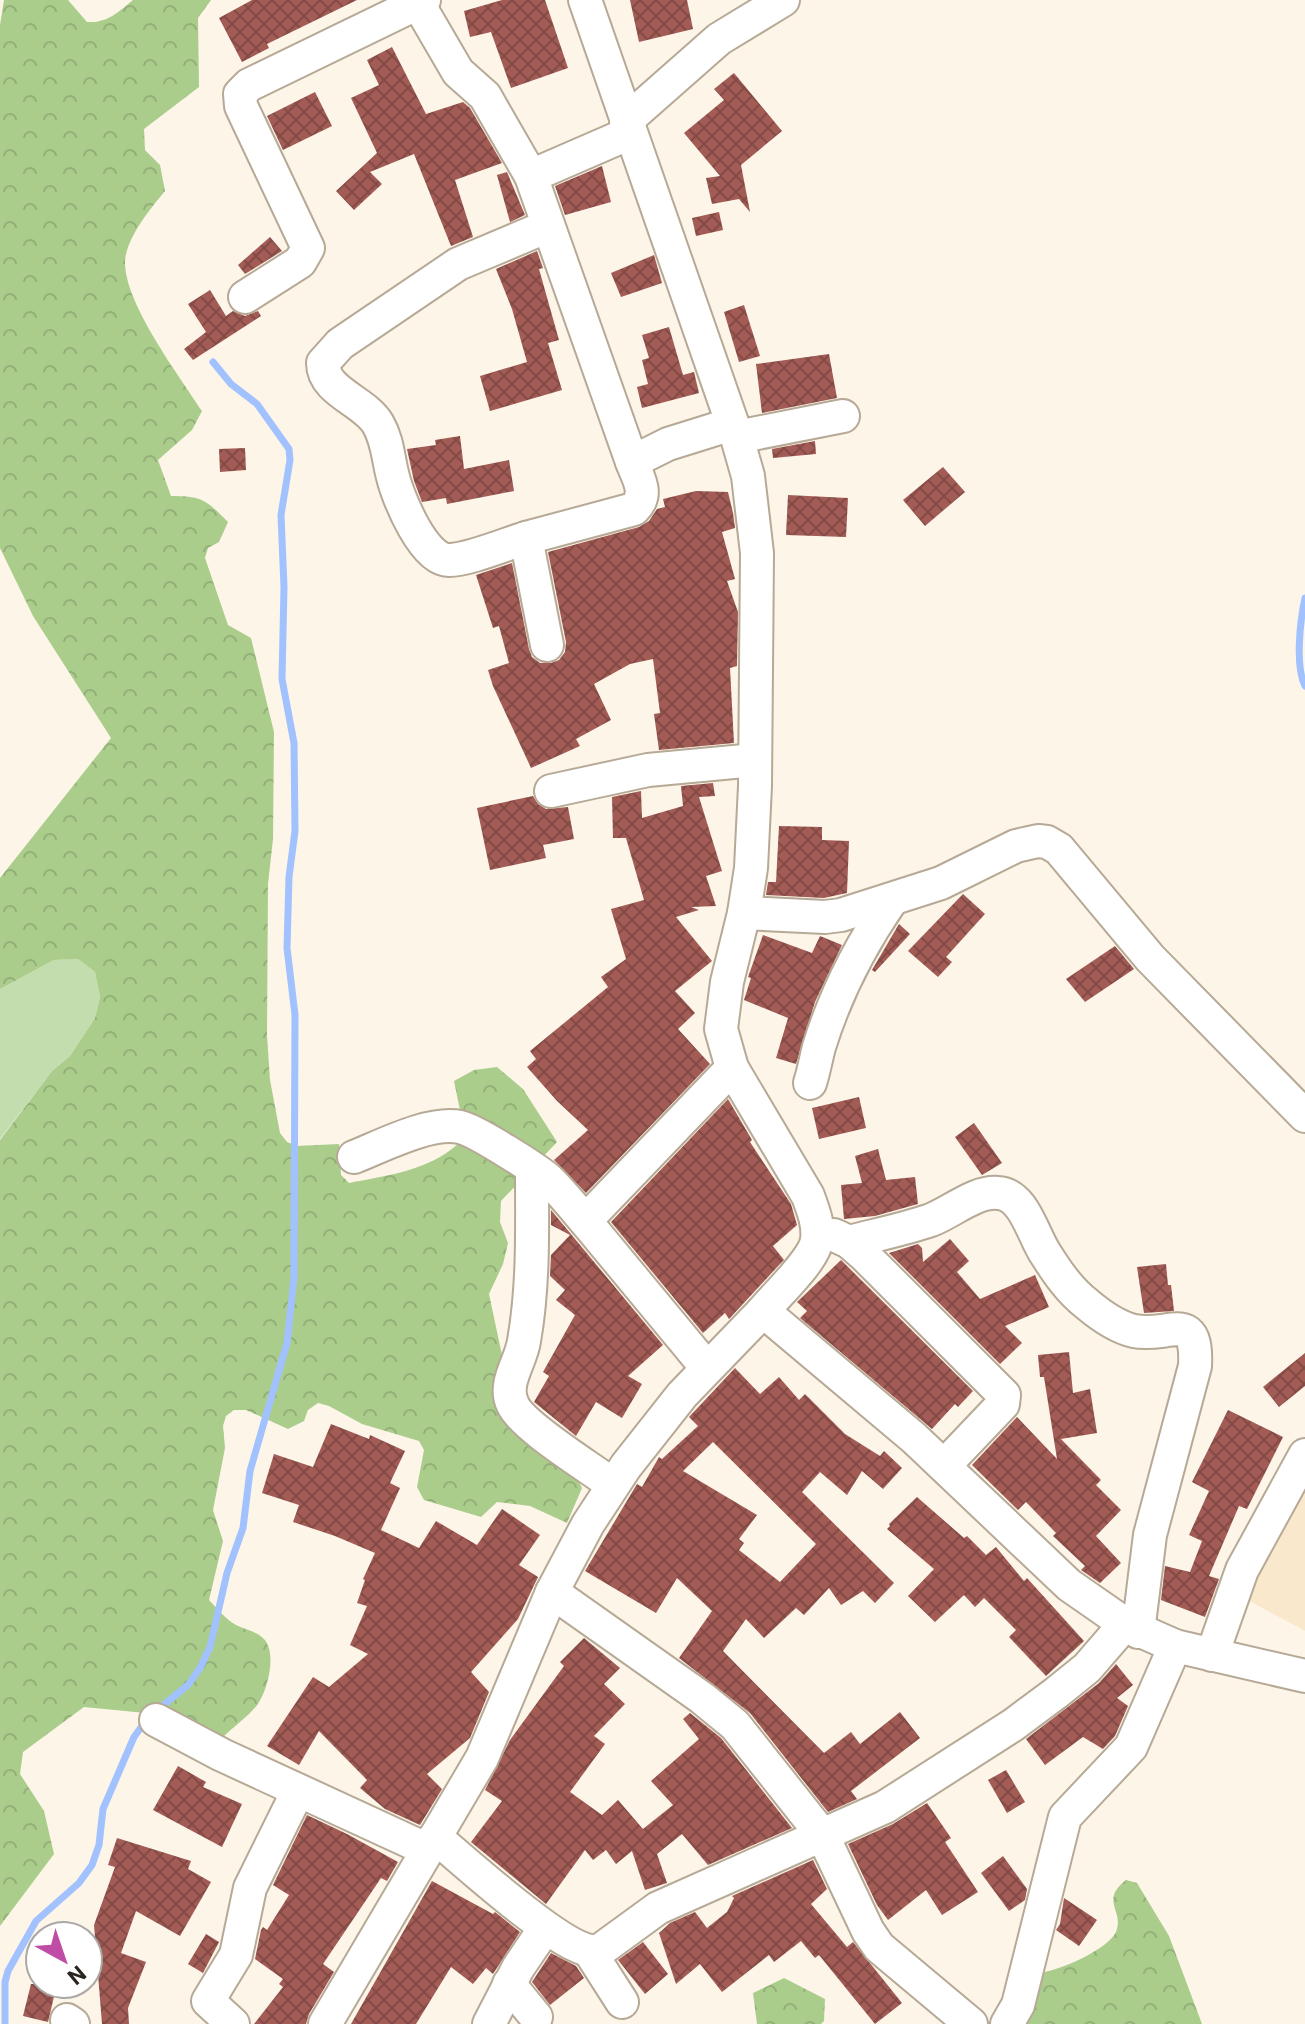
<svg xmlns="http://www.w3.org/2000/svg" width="1305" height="2024" viewBox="0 0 1305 2024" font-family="Roboto,sans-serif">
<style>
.built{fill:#fae8cd}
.green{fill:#c3ddae}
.forest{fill:url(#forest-crowns)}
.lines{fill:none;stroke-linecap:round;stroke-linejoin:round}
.stream{stroke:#a2c1ff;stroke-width:7}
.building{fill:url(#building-cross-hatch);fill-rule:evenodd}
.minor-casing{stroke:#b6a995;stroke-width:36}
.minor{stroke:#fff;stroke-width:32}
</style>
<defs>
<pattern id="forest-crowns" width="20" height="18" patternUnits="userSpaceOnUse" patternTransform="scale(2)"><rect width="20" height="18" fill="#aacd8c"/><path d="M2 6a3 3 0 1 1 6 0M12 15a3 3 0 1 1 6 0" fill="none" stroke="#92b078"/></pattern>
<pattern id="building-cross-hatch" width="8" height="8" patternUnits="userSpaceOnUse" patternTransform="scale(2)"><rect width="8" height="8" fill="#a25b55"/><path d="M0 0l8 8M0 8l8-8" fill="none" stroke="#844b46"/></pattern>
</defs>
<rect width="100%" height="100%" fill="#fdf5e8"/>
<!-- built -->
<path class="built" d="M1305,1478V1631L1244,1598Z"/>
<!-- green -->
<path class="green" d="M78,959L95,972L100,997L95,1018L70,1056L52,1071L0,1139V989L54,960Z"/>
<!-- forest -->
<g class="forest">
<path d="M4,0H68L87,22C108,23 117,13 133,0H211L198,18L199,87L144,129L145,150L160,165L165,191C150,209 127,237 125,261C124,303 179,375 202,411L192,430L158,460L171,496C203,496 206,500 228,522L219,542L208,548L205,558L228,625L251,638L274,732L273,839L268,884L267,1035L270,1080L280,1133L287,1142L297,1146L339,1144L341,1175L349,1183C389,1175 428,1171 459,1143L462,1120L454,1081L474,1070L497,1067L523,1089L557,1142L501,1201L500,1222L508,1243L503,1264L489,1294L503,1360L497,1393L498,1414L513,1433L554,1454L577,1478L582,1488L567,1523L530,1506L497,1502L481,1517L424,1500L417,1487L424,1450L419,1441L362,1424L329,1406L318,1403L308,1410L304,1421L288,1429L246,1410H234L226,1416L223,1426L225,1448L213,1510L223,1541L209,1600C217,1608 226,1620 236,1625C246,1630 256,1631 264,1639C277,1653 268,1689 258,1704C249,1716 233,1727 222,1738L176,1716L84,1707L23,1752L20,1774L44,1811L54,1854L0,1926V1140L52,1071L70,1056L95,1018L100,997L95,972L78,959L54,960L0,989V878L111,738L33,616L0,548V25Z"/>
<path d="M1126,1880L1137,1883L1169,1936L1202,2024H1024L1036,1980L1043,1972C1061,1970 1108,1949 1116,1932C1125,1911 1099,1901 1126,1880Z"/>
<path d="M784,1978L825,1999L824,2021L821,2024H757L753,1993Z"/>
</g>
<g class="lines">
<!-- stream -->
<g class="stream">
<path d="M1305,598C1300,621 1295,666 1305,686"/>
<path d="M156,1711L188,1685L200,1668L210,1647L227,1573L243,1528L250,1471L287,1343L294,1278L295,1015L287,948L289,877L295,831L294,743L282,679L284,587L281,515L290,460L289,449L257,404L231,384L213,362"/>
<path d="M5,2024V1982L8,1971L36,1921L79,1883L92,1865L99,1845L103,1809L134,1737L147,1719"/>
</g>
</g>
<!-- building -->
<g class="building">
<path d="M252,0H357L267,44L269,48L242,62L219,18Z"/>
<path d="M502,0H545L568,68L511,88L491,32L470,37L464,11Z"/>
<path d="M630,0H687L693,29L639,42Z"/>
<path d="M392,47L426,114L463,102L470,108L502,163L455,180L473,237L451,246L414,154L370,172L382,184L354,210L336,191L377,153L351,98L379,85L367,60Z"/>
<path d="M734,73L782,131L741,165L750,212L739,199L712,204L706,178L720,176L684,133L724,100L714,89Z"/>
<path d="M315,92L332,126L283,150L267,116Z"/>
<path d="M602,166L611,202L565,215L555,186Z"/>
<path d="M507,172L525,215L510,222L497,175Z"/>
<path d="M719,212L723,230L696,236L692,218Z"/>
<path d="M270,237L282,251L245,274L238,265Z"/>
<path d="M537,251L543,268L539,269L559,340L548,343L562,390L490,411L480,376L527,362L512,309L496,269Z"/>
<path d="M654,255L662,283L621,297L611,273Z"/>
<path d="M210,290L226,316L233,311L245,316L258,311L261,316L193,360L184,349L206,332L188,304Z"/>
<path d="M744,305L760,356L739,362L724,312Z"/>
<path d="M669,327L683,375L694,372L699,393L642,408L637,387L648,384L642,360L649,358L642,335Z"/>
<path d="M829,354L837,398L762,413L756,364Z"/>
<path d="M460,436L464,469L509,460L514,491L447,504L446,498L422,502L414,481L407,449L436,445L435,440Z"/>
<path d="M815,441L816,454L773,458L772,449Z"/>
<path d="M245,448L246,470L220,472L219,449Z"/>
<path d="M943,467L965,492L925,526L903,500Z"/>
<path d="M696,491L728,492L733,513L735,528L722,532L735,579L727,581L738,612L737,666L730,668L734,743L659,750L654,714L660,713L653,659L630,664L594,684L611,720L576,739L580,746L531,768L493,686L488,670L509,663L499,626L493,628L476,575L512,563L529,649L532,657L540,663H551L559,660L565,652L566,642L548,552L639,527L649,521L657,509L665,507L663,499Z"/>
<path d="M788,495L848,498L846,537L786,535Z"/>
<path d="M713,783L715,796L699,797L722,871L706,876L716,906L691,907L699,910L676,917L712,961L675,991L695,1013L678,1029L710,1064L586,1193L554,1160L588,1130L557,1101L527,1067L536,1059L530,1051L608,987L601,977L626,959L611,909L644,900L626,838H613L612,797L641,791L642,818L683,806L681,786Z"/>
<path d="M533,796L538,804L546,809L568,807L574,839L543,845L546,858L490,870L477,808Z"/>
<path d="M779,826L822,827V840L849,841L847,893L824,898L766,895L768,882H776Z"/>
<path d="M963,894L985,914L946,957L952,962L938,977L908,951Z"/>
<path d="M899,924L910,934L875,972L872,970Z"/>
<path d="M763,935L812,953L820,936L842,945L815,1002L796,1064L776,1058L788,1018L744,1000L751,978L748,977Z"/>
<path d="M1115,946L1134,969L1085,1002L1066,979Z"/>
<path d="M859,1097L866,1128L819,1139L812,1108Z"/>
<path d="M728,1099L752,1140L750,1142L791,1204L797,1225L773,1246L784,1260L780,1264L729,1319L725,1313L703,1333L611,1222Z"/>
<path d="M974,1123L1002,1163L982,1175L955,1137Z"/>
<path d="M878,1149L886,1180L915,1177L918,1204L875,1216L844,1219L841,1185L862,1183L855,1156Z"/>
<path d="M551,1210L663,1345L628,1376L642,1384L622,1418L596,1402L576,1436L534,1402L549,1376L543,1372L575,1315L556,1300L565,1290L550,1276L551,1255L570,1235L551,1225Z"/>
<path d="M950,1239L969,1261L957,1272L980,1299L1035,1275L1049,1307L1005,1326L1022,1343L1000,1364L889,1253L918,1244L922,1248L923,1262Z"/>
<path d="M841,1260L973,1391L958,1407L955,1404L932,1429L800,1318L807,1311L797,1302Z"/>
<path d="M1166,1264L1168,1285H1171L1174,1311L1144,1313L1137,1267Z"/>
<path d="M1069,1352L1073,1393L1090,1389L1097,1433L1061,1439L1101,1480L1096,1485L1121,1510L1096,1536L1121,1563L1100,1583L1081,1570L1085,1566L1053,1536L1056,1533L1026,1502L1018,1510L972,1465L1017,1417L1057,1459L1044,1377H1040L1038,1355Z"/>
<path d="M1305,1353V1386L1279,1407L1263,1387Z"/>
<path d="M735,1368L760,1394L779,1377L799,1400L805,1394L845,1434L880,1456L884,1451L902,1468L883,1489L862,1471L847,1495L820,1472L802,1492L894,1583L875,1603L863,1591L841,1605L829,1588L804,1615L796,1608L764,1638L746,1619L723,1651L824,1753L851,1732L860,1744L900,1712L920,1738L851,1791L857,1799L828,1812L750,1713L679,1658L712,1611L677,1578L656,1613L585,1571L637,1484L642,1487L659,1457L662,1459L698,1426L689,1417ZM713,1442L816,1544L780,1582L739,1550L744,1543L739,1539L757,1515L683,1471Z"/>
<path d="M1228,1410L1283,1437L1247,1509L1239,1506L1209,1576L1219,1579L1205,1617L1161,1600L1165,1566L1190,1572L1202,1541L1189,1535L1209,1491L1192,1482Z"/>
<path d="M331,1424L369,1439L370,1435L405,1451L390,1483L400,1488L381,1530L419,1548L436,1521L477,1545L502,1509L540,1535L519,1565L538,1577L518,1619L471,1672L489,1692L470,1738L427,1774L442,1789L420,1825L385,1809L360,1788L367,1780L319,1731L299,1765L267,1746L313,1677L329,1687L368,1654L350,1645L367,1606L357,1603L365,1580L363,1579L375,1553L335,1536L293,1522L299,1505L262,1493L274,1454L313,1467Z"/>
<path d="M917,1497L964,1538L967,1536L986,1555L996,1547L1024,1581L1027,1578L1084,1641L1046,1676L1009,1637L1016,1630L984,1598L975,1607L964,1595L935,1622L908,1596L934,1569L887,1529L890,1526L889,1524Z"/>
<path d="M584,1638L620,1668L604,1684L625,1704L594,1736L605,1744L570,1792L602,1815L618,1800L643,1829L673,1805L651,1781L699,1739L683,1719L690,1713L721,1738L792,1828L708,1865L682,1834L657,1854L667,1883L645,1890L632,1851L616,1864L606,1850L593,1860L585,1850L546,1904L471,1842L502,1801L485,1790L510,1740L564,1666L560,1662Z"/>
<path d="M1116,1664L1133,1685L1117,1698L1128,1706L1115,1736L1103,1749L1083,1737L1045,1765L1026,1739L1099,1683Z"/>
<path d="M178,1766L206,1782L203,1787L242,1804L222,1847L153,1810Z"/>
<path d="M1006,1770L1025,1802L1007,1813L988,1780Z"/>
<path d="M927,1803L951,1838L945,1842L978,1892L942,1915L926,1890L888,1920L877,1905L848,1844L893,1824Z"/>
<path d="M307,1815L347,1834L398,1862L387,1881L381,1878L323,1964L334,1972L309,2014L306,2024H254L283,1987L279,1984L283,1979L255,1959L261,1930L263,1927L267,1930L289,1895L273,1885Z"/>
<path d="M117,1838L191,1861L188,1869L211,1882L180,1936L136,1911L121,1953L146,1962L128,2008L129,2024H102L94,1925L115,1867L108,1865Z"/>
<path d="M1003,1856L1027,1889L1025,1900L1009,1911L981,1873Z"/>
<path d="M813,1860L827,1889L811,1904L847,1947L853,1942L902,2003L875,2024L819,1955L815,1958L801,1941L774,1962L769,1955L722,1992L700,1964L676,1984L659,1933L670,1923L695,1912L707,1928L727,1912L734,1898L732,1896Z"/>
<path d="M432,1881L493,1914L495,1912L520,1932L493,1974L486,1968L473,1984L451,1967L416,2024H351Z"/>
<path d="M1064,1898L1097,1920L1079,1946L1056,1930L1060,1924Z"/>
<path d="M206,1934L219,1942L203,1973L188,1964Z"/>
<path d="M643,1942L668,1974L645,1994L618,1960Z"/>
<path d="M551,1953L576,1966L584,1978L550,2005L532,1982Z"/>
<path d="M31,1984H57L48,2022L23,2016Z"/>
</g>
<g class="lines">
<!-- minor casing -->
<g class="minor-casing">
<g id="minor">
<path d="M416,0L458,72L485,96L531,176L632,462"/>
<path d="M585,0L736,434L748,476L757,553L755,786L751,868L744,913L727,982L721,1029L732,1068L808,1196C813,1210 819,1224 817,1240C814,1260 777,1294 763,1311L914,1438L1069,1585L1125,1624L1175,1646L1305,1676"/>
<path d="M626,121L719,39L783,0"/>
<path d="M531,176L630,133"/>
<path d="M245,297L300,262L308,248L241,106L240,94L249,85L424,0"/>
<path d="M737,437L843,416"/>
<path d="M526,538C506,544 468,560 449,560C424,561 398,498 393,477C388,459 388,441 378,424C365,401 323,392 323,363L340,344L458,264L548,226"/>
<path d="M547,645L526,538L634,509C649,494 639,480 632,462L668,444L732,424"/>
<path d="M551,791L648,770L755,760"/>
<path d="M744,913L825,917L841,915L941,883L1016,846L1038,841L1047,842L1059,849L1150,958L1305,1116"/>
<path d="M810,1083C814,1071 816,1058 819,1047C835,995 860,946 891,901"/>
<path d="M354,1157C382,1146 429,1121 460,1127C475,1130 538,1170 550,1181C563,1194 575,1209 587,1223"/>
<path d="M532,1169C532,1226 534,1284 524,1341C521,1362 502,1384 513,1405C523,1427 591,1468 613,1485"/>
<path d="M834,1235L849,1242L865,1256L1004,1395L1003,1404L944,1466"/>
<path d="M849,1242C876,1235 905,1229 931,1220C952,1212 975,1191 998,1193C1024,1194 1033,1235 1045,1253C1057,1272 1069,1290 1087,1304C1100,1315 1117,1327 1134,1331C1169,1338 1198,1308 1195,1366L1150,1535L1138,1632"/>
<path d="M707,1368L587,1223L589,1217L732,1068"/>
<path d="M552,1592L702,1698L735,1725L823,1836L868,1931L879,1947L971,2024"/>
<path d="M1212,1655L1242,1570L1305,1455"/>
<path d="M156,1720L222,1755L428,1850"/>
<path d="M435,1837C465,1861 566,1956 599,1951L658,1908L885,1807L1013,1725L1056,1693L1087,1668L1125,1624"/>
<path d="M590,1952L622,2002"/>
<path d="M509,1984L536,2017"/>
<path d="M67,2020L73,2024"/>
<path d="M233,2024L208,2001L236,1955L250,1888L298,1791"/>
<path d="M325,2024L482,1758L552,1592L588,1524L626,1466L682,1395L763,1311"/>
<path d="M489,2024L518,1968L545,1928"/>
<path d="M1007,2024L1018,2005L1065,1817L1131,1747L1175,1646"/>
</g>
</g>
<!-- minor -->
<use href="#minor" class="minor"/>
</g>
<!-- north arrow -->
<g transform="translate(64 1960) rotate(140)"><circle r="38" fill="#ffffff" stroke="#aaa8a5" stroke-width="2"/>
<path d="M0-6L14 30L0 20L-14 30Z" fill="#bf4ca5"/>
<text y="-12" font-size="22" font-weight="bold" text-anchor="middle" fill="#2a251e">N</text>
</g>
</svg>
